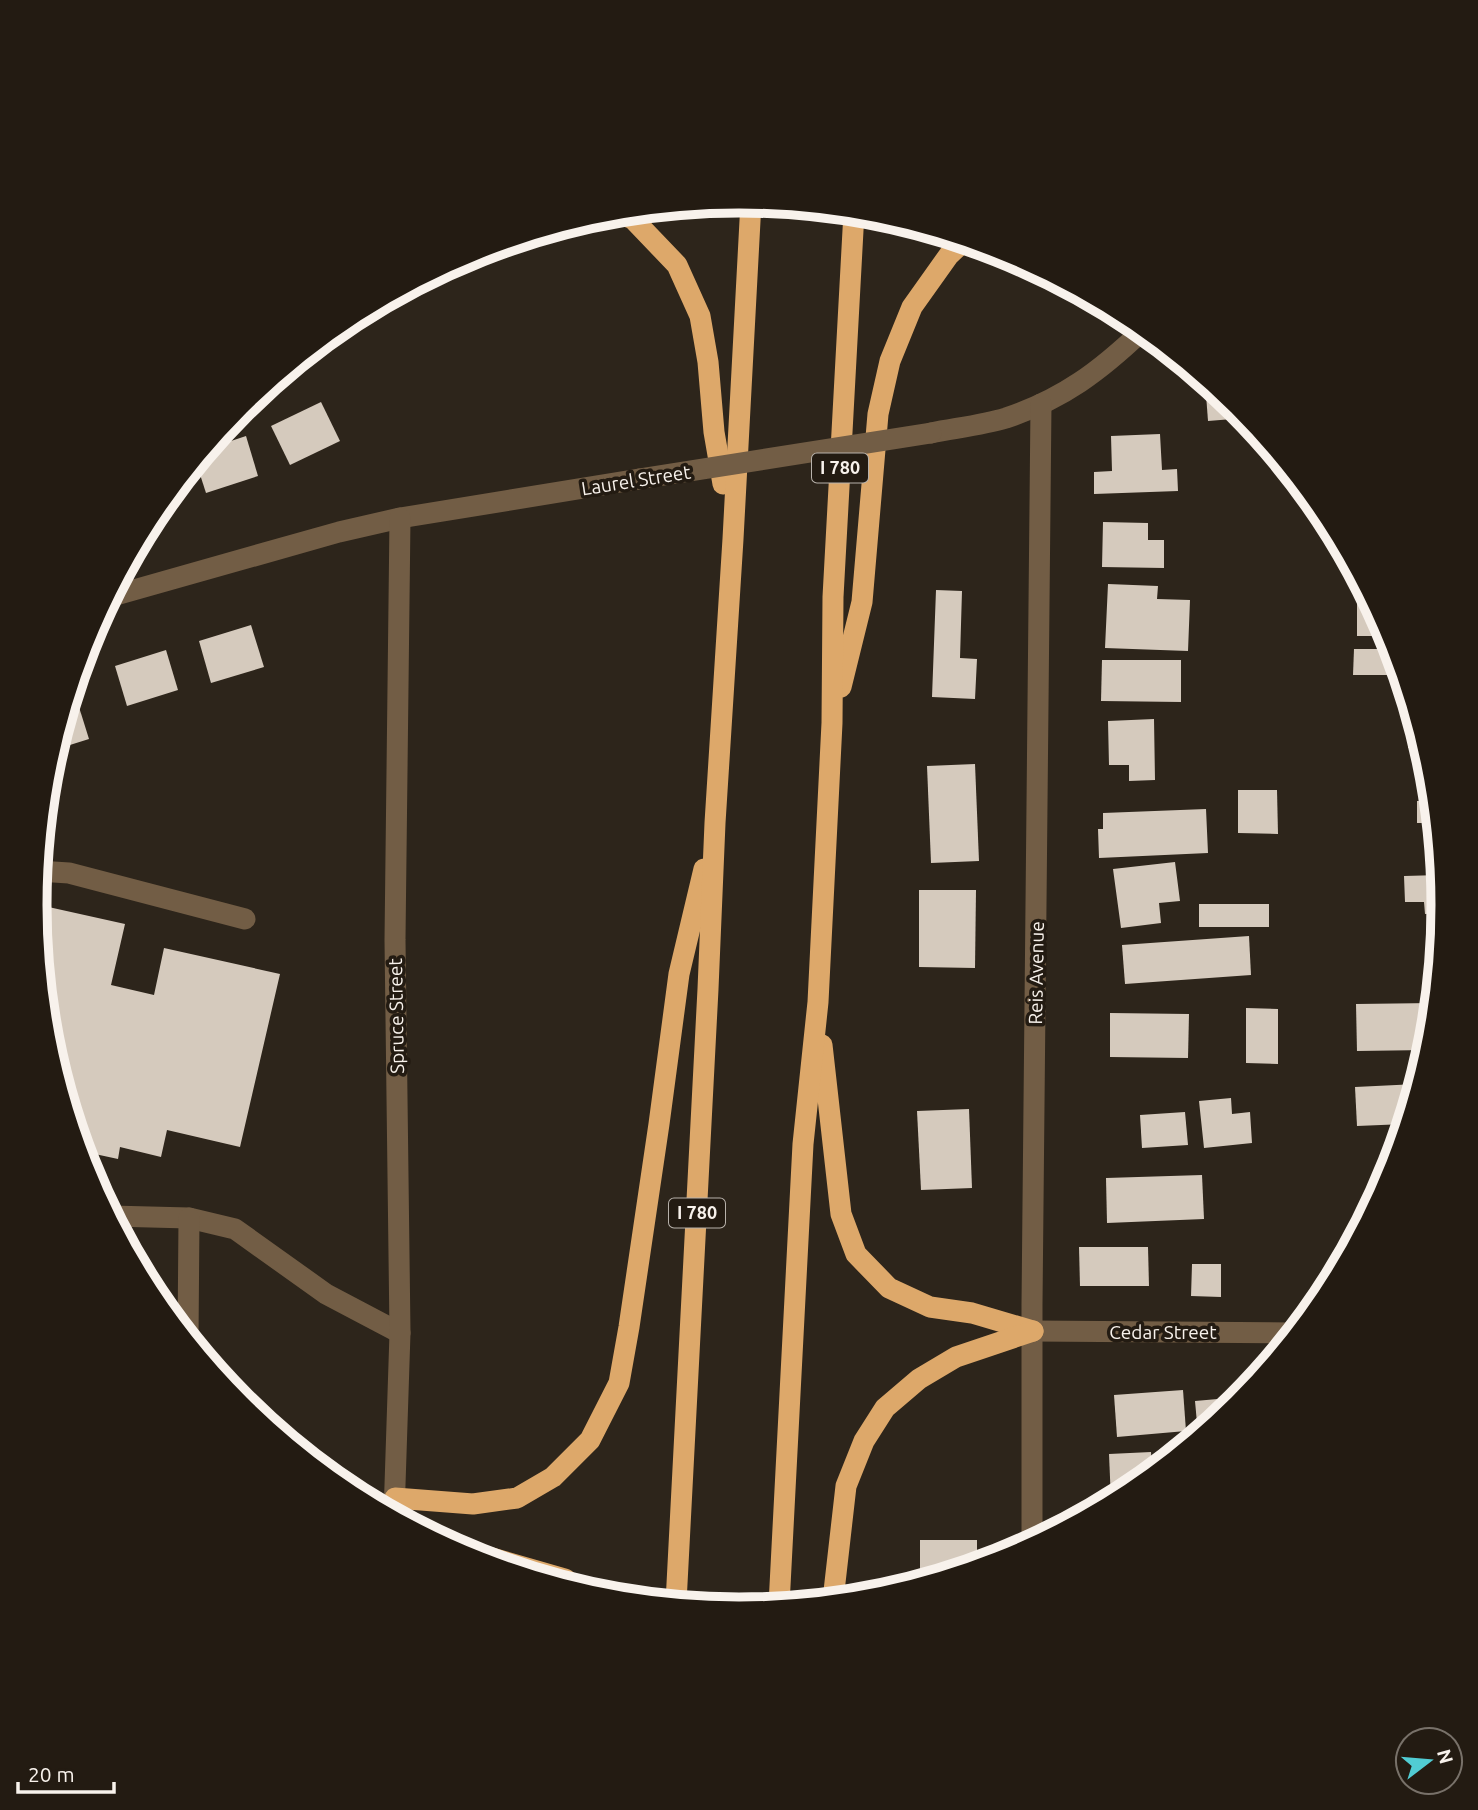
<svg xmlns="http://www.w3.org/2000/svg" width="1478" height="1810" viewBox="0 0 1478 1810" font-family="Ubuntu,sans-serif">
<style>
.building{fill:#d5cabd}
.lines{fill:none;stroke-linecap:round;stroke-linejoin:round}
.minor{stroke:#725d45;stroke-width:21}
.highway{stroke:#dda86a;stroke-width:21}
.minor-bridge{stroke:#725d45;stroke-width:21}
.labels{text-anchor:middle;stroke-width:7;stroke-linejoin:round;paint-order:stroke}
.shield{fill:#231b12;stroke:#b8b2ab;stroke-width:2}
.shield-label{font-size:18px;font-weight:bold;fill:#f8f2ec}
.street-label{font-size:19px;fill:#f8f2ec;stroke:#231b12}
.rim{fill:none;stroke:#f8f2ec;stroke-width:9}
</style>
<rect width="100%" height="100%" fill="#2d251b"/>
<!-- building -->
<g class="building">
<path d="M1205,381L1237,407L1245,418L1208,421Z"/>
<path d="M321,402L340,441L290,465L271,426Z"/>
<path d="M1160,434L1162,470L1177,469L1178,491L1094,494V472L1112,471L1111,436Z"/>
<path d="M246,436L258,476L206,493L196,462L207,449Z"/>
<path d="M175,488L179,500L160,506L169,495Z"/>
<path d="M1103,522L1148,523V540H1164V568L1102,567Z"/>
<path d="M1108,584L1158,586L1157,599L1190,600L1188,651L1105,648Z"/>
<path d="M936,590L962,591L960,658L977,659L975,699L932,697Z"/>
<path d="M1357,600H1370L1390,636H1357Z"/>
<path d="M251,625L264,667L211,683L199,641Z"/>
<path d="M1354,649H1392V675H1353Z"/>
<path d="M166,650L178,690L127,706L115,666Z"/>
<path d="M1102,660H1181V702L1101,701Z"/>
<path d="M73,688L89,739L54,750L60,729Z"/>
<path d="M1154,719L1155,780L1129,781V765H1109L1108,721Z"/>
<path d="M1408,719H1415L1423,748H1408Z"/>
<path d="M975,764L979,861L931,863L927,766Z"/>
<path d="M1238,790H1277L1278,834L1238,833Z"/>
<path d="M1417,801H1433L1435,823H1417Z"/>
<path d="M1206,809L1208,853L1099,858L1098,829H1103V813Z"/>
<path d="M1175,862L1180,901L1159,903L1161,923L1121,928L1113,869Z"/>
<path d="M1440,875L1442,913L1425,914L1424,902H1405L1404,876Z"/>
<path d="M919,890H976L975,968L919,967Z"/>
<path d="M35,904L125,924L111,985L154,995L164,948L280,974L240,1147L167,1130L161,1157L120,1147L118,1159L81,1151L48,1042Z"/>
<rect x="1199" y="904" width="70" height="23"/>
<path d="M1249,936L1251,975L1125,984L1122,945Z"/>
<path d="M1433,1003L1427,1050L1357,1051L1356,1004Z"/>
<path d="M1246,1008L1278,1009V1064L1246,1063Z"/>
<path d="M1110,1013L1189,1014L1188,1058L1110,1057Z"/>
<path d="M1417,1084L1405,1124L1357,1126L1355,1087Z"/>
<path d="M1231,1098L1232,1114L1250,1112L1252,1143L1204,1148L1199,1101Z"/>
<path d="M969,1109L972,1188L921,1190L917,1111Z"/>
<path d="M1185,1112L1188,1145L1142,1148L1140,1115Z"/>
<path d="M1202,1175L1204,1219L1107,1223L1106,1178Z"/>
<path d="M1079,1247H1148L1149,1286H1080Z"/>
<path d="M1192,1264H1221V1297L1191,1296Z"/>
<path d="M1183,1390L1186,1431L1117,1437L1114,1395Z"/>
<path d="M1229,1398L1230,1409L1198,1434L1195,1401Z"/>
<path d="M1151,1452L1152,1473L1130,1491L1111,1501L1109,1454Z"/>
<path d="M920,1540H977V1565L933,1578V1575H920Z"/>
</g>
<g class="lines">
<!-- minor -->
<g class="minor">
<path d="M931,433C956,428 983,425 1006,418C1063,399 1100,371 1143,330"/>
<path d="M109,597L339,532L400,518L639,479"/>
<path d="M38,871L69,873L245,919"/>
<path d="M111,1216L189,1218L235,1229L326,1294L400,1333"/>
<path d="M1033,1331L1294,1333"/>
<path d="M188,1339L189,1218"/>
<path d="M394,1515L400,1333L395,940L400,518"/>
<path d="M1032,1543V1305L1041,404"/>
</g>
<!-- highway -->
<g class="highway">
<path d="M618,213L633,219L677,265L700,316L708,362L714,432L723,484"/>
<path d="M841,687L862,602L878,414L890,361L912,307L949,255L964,241"/>
<path d="M822,1045L841,1214L856,1254L889,1288L930,1307L972,1313L1033,1331"/>
<path d="M395,1498L473,1504L517,1498L553,1477L590,1440L619,1383L629,1327L659,1124L679,974L704,869"/>
<path d="M454,1547L565,1579L575,1587"/>
<path d="M833,1600L846,1486L864,1441L885,1408L919,1379L956,1357L1033,1331"/>
<path d="M676,1603L708,989L715,823L733,539L751,202"/>
<path d="M779,1605L803,1144L818,1002L832,723L833,597L854,212"/>
</g>
<!-- minor-bridge -->
<path class="minor-bridge" d="M639,479L931,433"/>
</g>
<g class="labels">
<!-- shield labels -->
<g class="shield">
<rect x="812" y="453.5" width="56" height="29" rx="5"/>
<rect x="669" y="1198.5" width="56" height="29" rx="5"/>
</g>
<g class="shield-label">
<text x="840" y="474">I 780</text>
<text x="697" y="1219">I 780</text>
</g>
<!-- street labels -->
<g class="street-label">
<text transform="translate(636 480) rotate(-9)" y="7">Laurel Street</text>
<text transform="translate(1036 973) rotate(-89)" y="7">Reis Avenue</text>
<text transform="translate(396 1016) rotate(-91)" y="7">Spruce Street</text>
<text x="1163" y="1339">Cedar Street</text>
</g>
</g>
<!-- crop -->
<path d="M0 0H1478V1810H0ZM47 905a692 692 0 1 1 1384 0a692 692 0 1 1-1384 0Z" fill="#231b12" fill-rule="evenodd"/>
<path class="rim" d="M47 905a692 692 0 1 1 1384 0a692 692 0 1 1-1384 0Z"/>
<!-- north arrow -->
<g transform="translate(1429 1761) rotate(74)"><circle r="33" fill="#231b12" stroke="#787169" stroke-width="2"/>
<path d="M0-5L12 26L0 18L-12 26Z" fill="#51ccd3"/>
<text y="-10" font-size="19" font-weight="bold" text-anchor="middle" fill="#f8f2ec">N</text>
</g>
<!-- scale -->
<path d="M18 1782v10h96v-10" fill="none" stroke="#f8f2ec" stroke-width="3.5"/>
<text x="28" y="1782" font-size="21" fill="#f8f2ec" stroke="#231b12" stroke-width="5" paint-order="stroke">20 m</text>
</svg>
